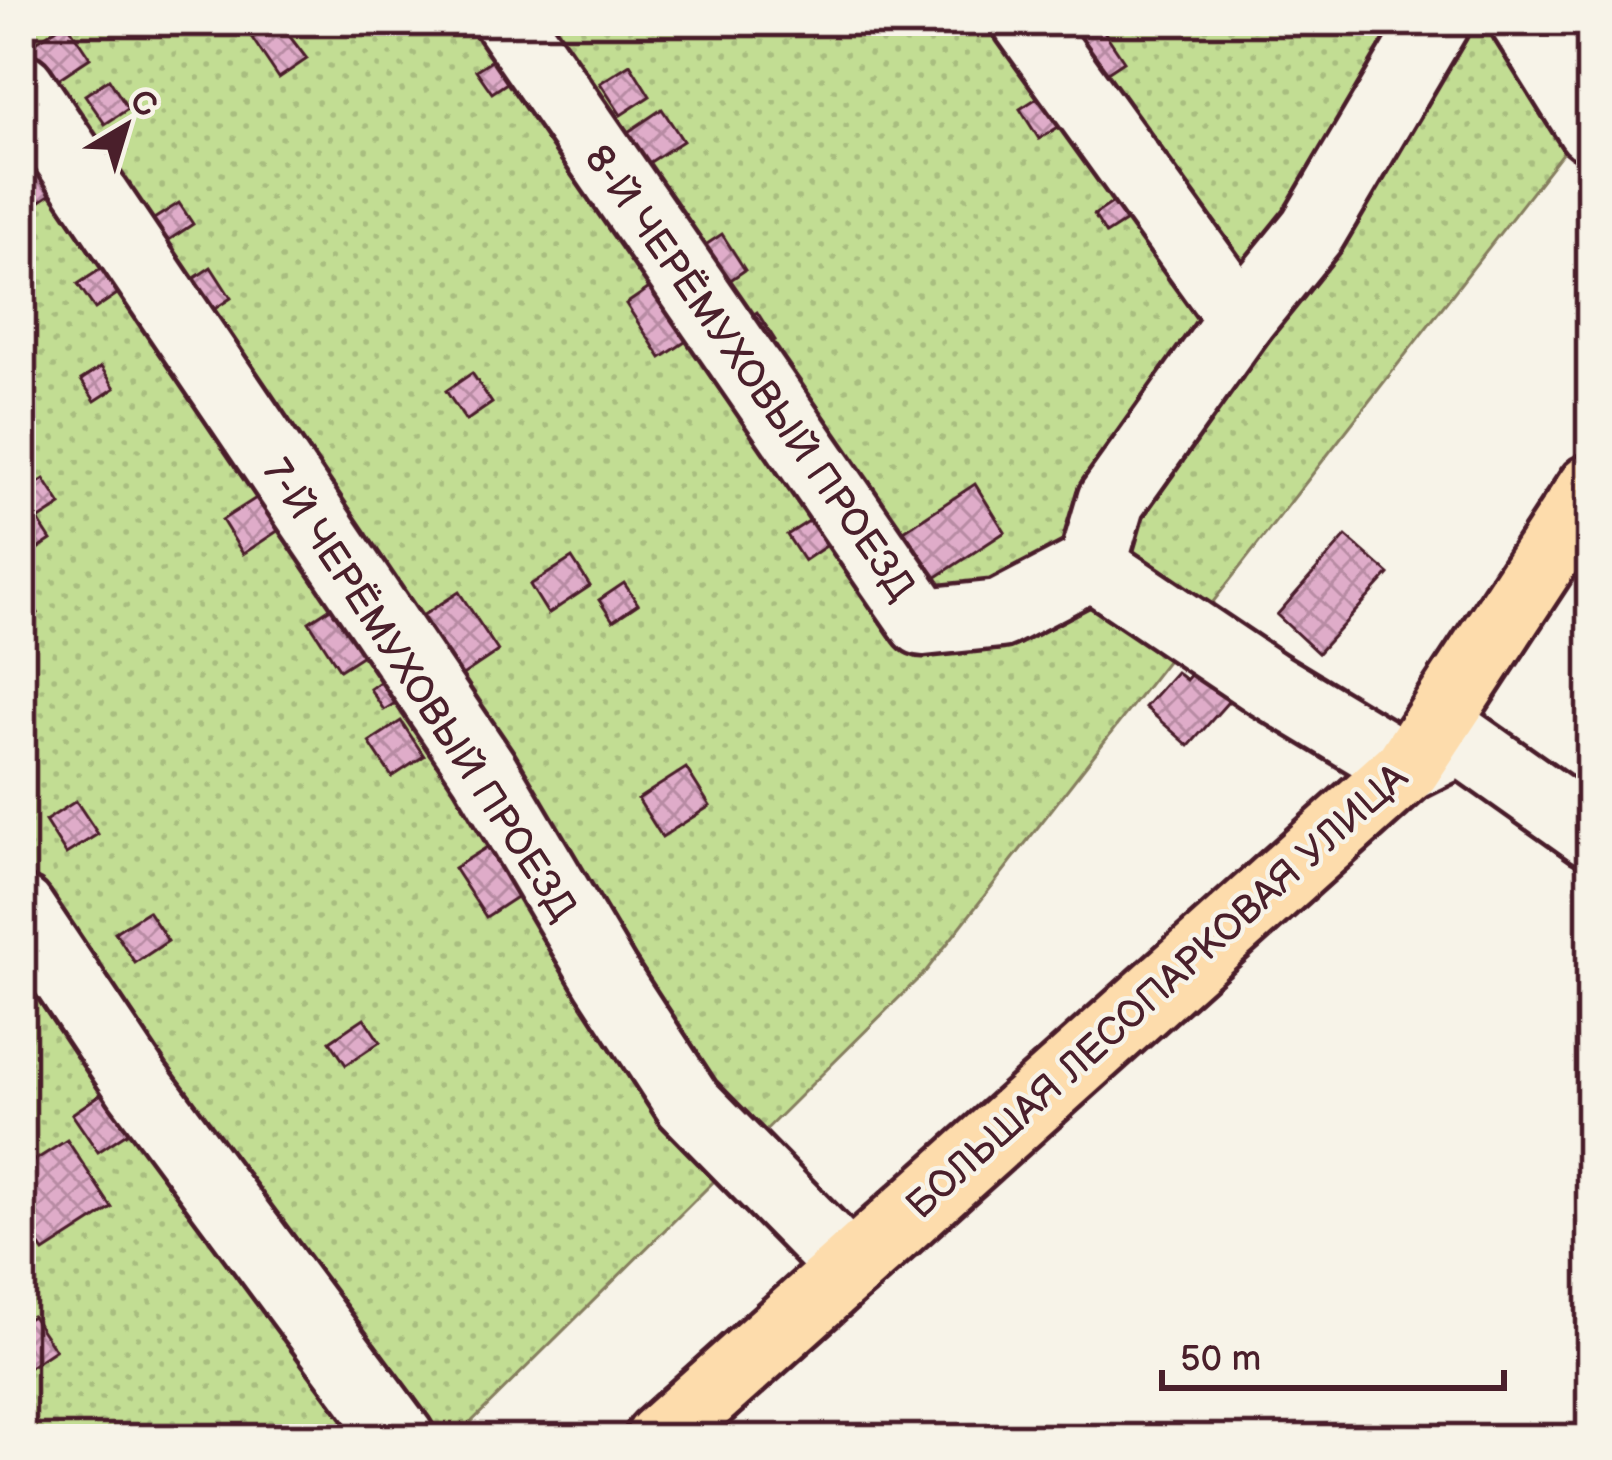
<svg xmlns="http://www.w3.org/2000/svg" width="1612" height="1460" viewBox="0 0 1612 1460" font-family="'Balsamiq Sans',sans-serif">
<style>
.garden{fill:url(#garden-dots);stroke:#867e5f;stroke-width:3}
.building{fill:url(#building-cross-hatch);stroke:#4a1f2b;stroke-width:3}
.lines{fill:none;stroke-linecap:round;stroke-linejoin:round}
.minor-casing{stroke:#4a1f2b;stroke-width:75}
.major-casing{stroke:#4a1f2b;stroke-width:75}
.path{stroke:#4a1f2b;stroke-width:8;stroke-dasharray:12 9;stroke-linecap:butt}
.minor{stroke:#f7f3e8;stroke-width:66}
.major{stroke:#fddcac;stroke-width:66}
.labels{text-anchor:middle;stroke-width:9;stroke-linejoin:round;paint-order:stroke}
.street-label{font-size:39px;fill:#4a1f2b;stroke:#f7f3e8}
</style>
<defs>
<pattern id="garden-dots" width="8" height="8" patternUnits="userSpaceOnUse" patternTransform="scale(3)"><rect width="8" height="8" fill="#c2dd93"/><path d="M2 2h.1M6 6h.1" fill="none" stroke="#a8bd7f" stroke-width="1.8" stroke-linecap="round"/></pattern>
<pattern id="building-cross-hatch" width="8" height="8" patternUnits="userSpaceOnUse" patternTransform="scale(3)"><rect width="8" height="8" fill="#dfacc9"/><path d="M0 0l8 8M0 8l8-8" fill="none" stroke="#b78ba3"/></pattern>
</defs>
<rect width="100%" height="100%" fill="#f7f3e8"/>
<filter id="ink" filterUnits="userSpaceOnUse"><feTurbulence type="fractalNoise" baseFrequency=".00833" numOctaves="2"/><feDisplacementMap in="SourceGraphic" scale="24" xChannelSelector="R" yChannelSelector="G"/><feConvolveMatrix kernelMatrix="1 2 1 2 8 2 1 2 1" color-interpolation-filters="sRGB"/></filter>
<g filter="url(#ink)">
<!-- garden -->
<path class="garden" d="M21,21H1591V116L926,971L454,1439H21Z"/>
<!-- building -->
<g class="building">
<path d="M278,21L307,59L279,78L252,38Z"/>
<path d="M1083,21H1097L1124,61L1089,84L1058,37Z"/>
<path d="M66,22L90,58L43,89L21,52Z"/>
<path d="M504,52L519,75L492,93L476,70Z"/>
<path d="M630,64L650,96L621,115L600,83Z"/>
<path d="M109,79L128,109L105,124L85,95Z"/>
<path d="M1048,91L1068,121L1039,139L1020,109Z"/>
<path d="M662,109L683,141L633,173L613,142Z"/>
<path d="M37,154L60,188L21,214V165Z"/>
<path d="M1121,197L1134,216L1106,234L1094,215Z"/>
<path d="M179,203L193,224L160,246L146,224Z"/>
<path d="M722,234L745,270L713,292L689,256Z"/>
<path d="M110,263L126,288L95,309L78,284Z"/>
<path d="M211,267L231,298L201,318L181,287Z"/>
<path d="M661,280L697,334L661,358L626,304Z"/>
<path d="M757,312L775,340L751,356L733,328Z"/>
<path d="M101,367L115,388L95,401L81,380Z"/>
<path d="M472,373L492,403L466,421L446,391Z"/>
<path d="M44,479L61,505L38,520L51,540L30,554L21,541V495Z"/>
<path d="M975,484L1005,532L935,578L904,531Z"/>
<path d="M264,493L285,526L243,554L222,520Z"/>
<path d="M812,519L829,544L804,561L787,535Z"/>
<path d="M1346,536L1389,574L1318,653L1277,615Z"/>
<path d="M572,558L590,586L548,614L530,585Z"/>
<path d="M624,583L638,604L613,621L599,600Z"/>
<path d="M21,587L38,613L21,624Z"/>
<path d="M459,592L498,651L461,676L422,616Z"/>
<path d="M343,600L374,648L340,670L309,622Z"/>
<path d="M1201,663L1235,694L1189,746L1145,707L1176,672L1186,680Z"/>
<path d="M391,674L405,697L384,710L370,689Z"/>
<path d="M401,721L424,756L392,777L369,742Z"/>
<path d="M686,768L710,806L662,837L638,799Z"/>
<path d="M76,801L98,834L66,854L45,821Z"/>
<path d="M492,844L524,892L486,917L454,868Z"/>
<path d="M148,911L168,941L135,963L115,932Z"/>
<path d="M364,1018L380,1042L346,1065L330,1041Z"/>
<path d="M113,1086L139,1125L98,1152L72,1114Z"/>
<path d="M67,1140L112,1208L44,1252L21,1217V1169Z"/>
<path d="M32,1316L55,1350L22,1372L21,1323Z"/>
</g>
<g class="lines">
<!-- minor casing -->
<g class="minor-casing">
<g id="minor">
<path d="M508,21L923,622L1000,614L1092,566L1266,683L1407,768L1461,741L1591,833"/>
<path d="M1026,21L1241,319L1111,501L1092,566"/>
<path d="M1524,21L1591,128"/>
<path d="M21,87L484,771L606,977L688,1103L850,1268"/>
<path d="M1241,319L1313,230L1436,21"/>
<path d="M21,910L138,1085L401,1439"/>
</g>
</g>
<!-- major casing -->
<g class="major-casing">
<path id="major" d="M659,1439L1407,768L1591,488"/>
</g>
<!-- path -->
<path class="path" d="M1575,756L1591,749"/>
<!-- minor -->
<use href="#minor" class="minor"/>
<!-- major -->
<use href="#major" class="major"/>
</g>
</g>
<g class="labels">
<!-- street labels -->
<g class="street-label">
<text transform="translate(751 372) rotate(55)" y="14">8-Й ЧЕРЁМУХОВЫЙ ПРОЕЗД</text>
<text transform="translate(421 689) rotate(57)" y="14">7-Й ЧЕРЁМУХОВЫЙ ПРОЕЗД</text>
<text transform="translate(1156 990) rotate(-42)" y="14">БОЛЬШАЯ ЛЕСОПАРКОВАЯ УЛИЦА</text>
</g>
</g>
<!-- margin -->
<rect width="1612" height="1460" fill="none" stroke="#f7f3e8" stroke-width="72"/>
<rect x="36" y="36" width="1540" height="1388" fill="none" stroke="#4a1f2b" stroke-width="4.5" filter="url(#ink)"/>
<!-- north arrow -->
<g transform="translate(126 126) rotate(38)" stroke="#f7f3e8" stroke-width="9" paint-order="stroke">
<path d="M0-9L21 45L0 30L-21 45Z" fill="#4a1f2b"/>
<text y="-18" font-size="33" font-weight="bold" text-anchor="middle" fill="#4a1f2b">С</text>
</g>
<!-- scale -->
<path d="M1162 1370v18h342v-18" fill="none" stroke="#4a1f2b" stroke-width="6"/>
<text x="1180" y="1370" font-size="36" fill="#4a1f2b" stroke="#f7f3e8" stroke-width="9" paint-order="stroke">50 m</text>
</svg>
